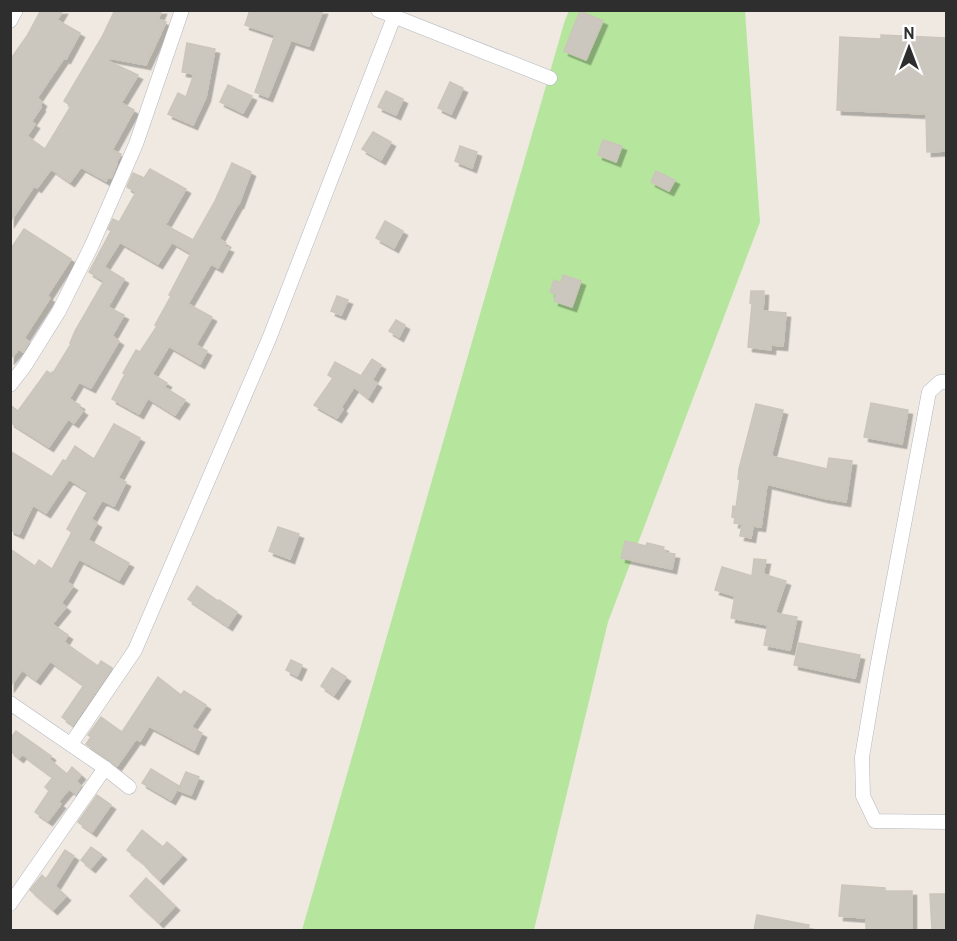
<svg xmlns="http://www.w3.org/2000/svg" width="957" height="941" viewBox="0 0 957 941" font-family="Overpass,sans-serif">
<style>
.green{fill:#b6e59e}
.building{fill:#cbc7bf;stroke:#cbc5ba;stroke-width:1.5;filter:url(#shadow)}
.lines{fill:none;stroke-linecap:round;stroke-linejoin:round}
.minor-casing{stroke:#b4b7c1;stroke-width:15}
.minor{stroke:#fff;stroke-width:14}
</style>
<defs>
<filter id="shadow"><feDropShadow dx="4.5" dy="4.5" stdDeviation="0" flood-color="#0004"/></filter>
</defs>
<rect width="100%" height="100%" fill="#efe9e1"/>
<!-- green -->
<path class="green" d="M569,11H745L760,222L608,622L534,930H302L565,20Z"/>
<!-- building -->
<g class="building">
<path d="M41,10H63L57,20L80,33L66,59L64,58L37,98L42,102L40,106L41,107L31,122L35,124L27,136L45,149L71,106L64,101L102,37L115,10H162L158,19L166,22L146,65L109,58L108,61L138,75L121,103L134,110L112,150L121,154L116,163L117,164L111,178L108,177L106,181L81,167L70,182L51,169L37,188L34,186L10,222V60L27,36Z"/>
<path d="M250,10H323L309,46L291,40L268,97L255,92L275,35L245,25Z"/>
<path d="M580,11L603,21L586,60L564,51Z"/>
<path d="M881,35L946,38V151L927,152L926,114L837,110L840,37L881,39Z"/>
<path d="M187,43L215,49L206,97L193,125L168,114L178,93L186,97L194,74L182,72Z"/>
<path d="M450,82L463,88L451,114L438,108Z"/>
<path d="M228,85L252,96L243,113L220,102Z"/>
<path d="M386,91L403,99L396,115L378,107Z"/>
<path d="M373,132L391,142L381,160L362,149Z"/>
<path d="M603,140L622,146L616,162L598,155Z"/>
<path d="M460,146L477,152L472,168L455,161Z"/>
<path d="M232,163L251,172L239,204H238L219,239L226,243L224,246L229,248L218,268L211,264L188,304L212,317L196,345L207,351L200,364L169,346L152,374L167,383L164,387L185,400L175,415L148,398L139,414L112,399L125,374L123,373L136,350L140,352L157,326L155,325L171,296L169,295L191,253L172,242L158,264L120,242L104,267L124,279L108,307L124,315L112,336L119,341L91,388L79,382L69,399L80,405L79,408L83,411L74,423L68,419L49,447L10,422V405L18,411L47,371L51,374L52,372L53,373L71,344L70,343L75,331L104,281L89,272L111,231L108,229L113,219L119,222L136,192L127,187L133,173L144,178L150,169L186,189L165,225L193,240L215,201Z"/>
<path d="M656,171L675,180L669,191L651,182Z"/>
<path d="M385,221L403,231L394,248L376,238Z"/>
<path d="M24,229L71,259L47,296L50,298L24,338L29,342L23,352L19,349L10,359V250Z"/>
<path d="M563,275L581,281L572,307L554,301L556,294L550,292L554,280L561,283Z"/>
<path d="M751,291H764L763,311L786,313L783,346L771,345V350L748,347L752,304L750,303Z"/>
<path d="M337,296L348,300L341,315L331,311Z"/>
<path d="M396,320L405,325L399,337L389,331Z"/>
<path d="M372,359L381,365L372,380L377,383L368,398L354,387L341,407L343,409L337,418L314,405L333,378L328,375L335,362L361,376Z"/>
<path d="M871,403L908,410L902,444L864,437Z"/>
<path d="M756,404L783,410L771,456L827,469L829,458L852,461L846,502L823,498L767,484L761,527L753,526L751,538L740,536L742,524L734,523L735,518L732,517L733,506L736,507L740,479H738L739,469Z"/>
<path d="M114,424L140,438L118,478L126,482L114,506L102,500L91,519L97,523L88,540L129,563L119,580L79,559L67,582L73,586L61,603L66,607L52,624L68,635L64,642L98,666L101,661L112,668L73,725L62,717L84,685L50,661L36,680L22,670L10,687V549L35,566L39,560L52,569L72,532L67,529L88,491L69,479L46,513L33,505L19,534L10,530V451L52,477L63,460L66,461L75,446L94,459Z"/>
<path d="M278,527L299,534L290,559L269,551Z"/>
<path d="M625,541L646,546L647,543L664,547L663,552L675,554L672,569L621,558Z"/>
<path d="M754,559L766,560L763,574L786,581L775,613L797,617L790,650L764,645L768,625L731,618L735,596L715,590L722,567L752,576Z"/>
<path d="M197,586L218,601L219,600L237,612L228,626L188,599Z"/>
<path d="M799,643L860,655L855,678L794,665Z"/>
<path d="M291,660L302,665L297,676L286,670Z"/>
<path d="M332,668L346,677L334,695L321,686Z"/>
<path d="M158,677L181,695L184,691L206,705L191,727L202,733L194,750L149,726L140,741L136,739L117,766L86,744L91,737L88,735L101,717L122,732Z"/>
<path d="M16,731L51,756L49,759L67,774L72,767L81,775L76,781L81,786L76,794L69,789L58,802L61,804L48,821L35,812L49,791L45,787L53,777L22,754L19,758L10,751V739Z"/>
<path d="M151,769L179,786L171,800L142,783Z"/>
<path d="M186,772L199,777L191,795L178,790Z"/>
<path d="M97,795L111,805L92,832L78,822Z"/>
<path d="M142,830L163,847L167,842L182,855L159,880L145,866L146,865L127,850Z"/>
<path d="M91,847L102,855L91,868L81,860Z"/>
<path d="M65,850L74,856L55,886L66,896L53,910L30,890L42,875L46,879Z"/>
<path d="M146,878L175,906L159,923L130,896Z"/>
<path d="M842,885L885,888V891H912V930H866V918L839,916Z"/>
<path d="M930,894H946V930H932Z"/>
<path d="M757,915L809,925L808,930H754Z"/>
</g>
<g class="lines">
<!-- minor casing -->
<g class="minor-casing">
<g id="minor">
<path d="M378,10L550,78"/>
<path d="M10,21L16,10"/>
<path d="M946,382H940L929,392L877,668L862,757L863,796L875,821L946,822"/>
<path d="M10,385L24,367L59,311L91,247L136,144L182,10"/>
<path d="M10,703L105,768L129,787"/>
<path d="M71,744L135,650L269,339L394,17"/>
<path d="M10,904L105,768"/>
</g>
</g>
<!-- minor -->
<use href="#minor" class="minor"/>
</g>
<!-- border -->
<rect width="957" height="941" fill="none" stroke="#2e2e2e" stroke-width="24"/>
<!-- north arrow -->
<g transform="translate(909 48)" stroke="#ffffff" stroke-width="4.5" paint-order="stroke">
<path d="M0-4.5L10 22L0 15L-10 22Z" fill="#2e2e2e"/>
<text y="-9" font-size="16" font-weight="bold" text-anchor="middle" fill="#2e2e2e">N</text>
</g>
</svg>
